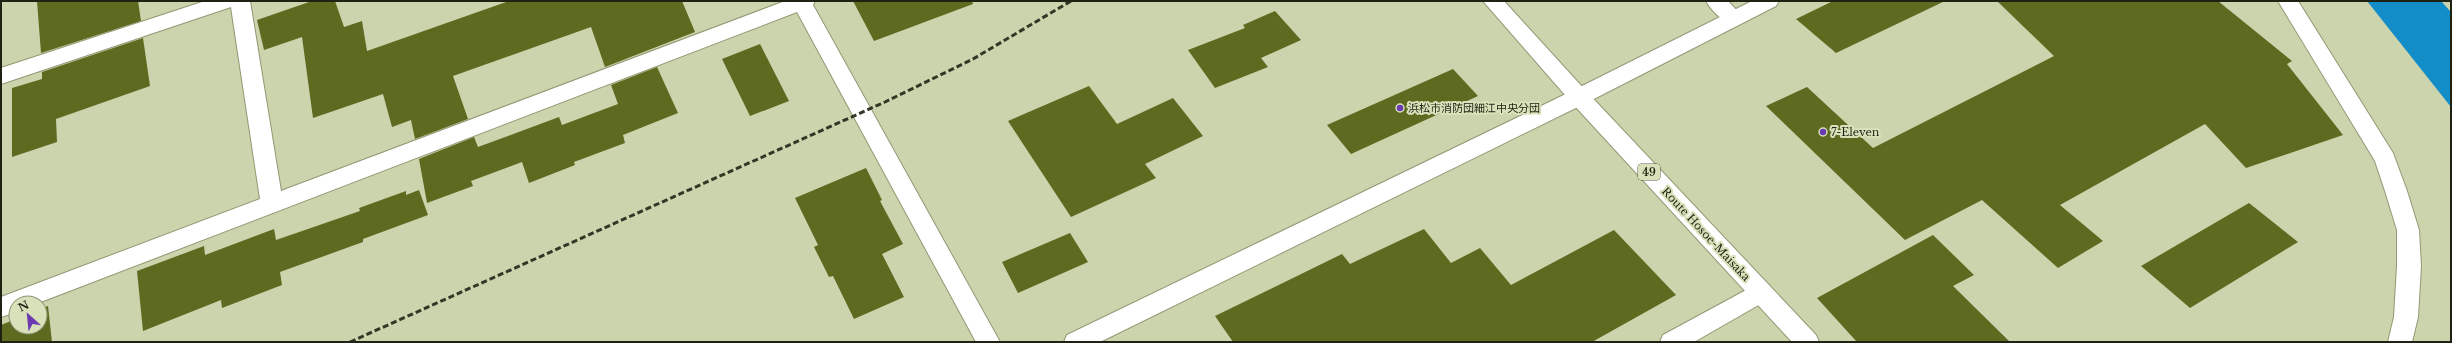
<svg xmlns="http://www.w3.org/2000/svg" width="2452" height="343" viewBox="0 0 2452 343" font-family="'Libre Baskerville','Noto Sans JP',serif">
<style>
.water{fill:#128dc8}
.building{fill:#5e6a20}
.lines{fill:none;stroke-linecap:round;stroke-linejoin:round}
.minor-casing{stroke:#919974;stroke-width:2}
.tertiary-casing{stroke:#919974;stroke-width:2}
.primary-casing{stroke:#919974;stroke-width:2}
.minor{fill:#fff;fill-rule:evenodd}
.tertiary{fill:#fff;fill-rule:evenodd}
.primary{fill:#fff;fill-rule:evenodd}
.rail{stroke:#333725;stroke-width:3;stroke-dasharray:6 3;stroke-linecap:butt}
.poi-dot{fill:#6b3ab1;stroke:#d8e1b9;stroke-width:1.5}
.labels{text-anchor:middle;stroke-width:4;stroke-linejoin:round;paint-order:stroke}
.shield{fill:#d8e1b9;stroke:#565b45;stroke-width:1}
.shield-label{font-size:10px;font-weight:bold;fill:#1e2213}
.poi-label{font-size:11px;fill:#1e2213;stroke:#d8e1b9;text-anchor:start}
.street-label{font-size:11px;fill:#1e2213;stroke:#d8e1b9}
</style>
<rect width="100%" height="100%" fill="#cbd4ad"/>
<!-- water -->
<path class="water" d="M2367,1H2441L2451,12V107Z"/>
<!-- building -->
<g class="building">
<path d="M37,1H138L141,21L41,53Z"/>
<path d="M312,1H335L344,27L362,21L367,51L509,1H682L695,32L605,67L591,27L453,76L468,119L415,139L411,120L392,127L383,94L313,118L302,37L264,50L257,20Z"/>
<path d="M853,1H972L973,4L874,41Z"/>
<path d="M1833,1H1945L1836,53L1796,19Z"/>
<path d="M1997,1H2218L2292,61L2287,64L2343,135L2246,168L2205,124L2060,205L2103,241L2058,268L1982,200L1905,240L1766,106L1807,87L1873,148L2054,56Z"/>
<path d="M1275,11L1301,40L1261,58L1268,67L1215,88L1188,50L1245,28L1243,25Z"/>
<path d="M143,38L150,86L56,119L57,142L12,157V88L42,79V72Z"/>
<path d="M760,44L789,101L750,116L722,59Z"/>
<path d="M657,67L678,113L623,135L625,143L574,162L575,165L529,183L522,162L471,181L473,186L427,203L419,159L474,137L478,147L559,117L562,125L618,104L611,85Z"/>
<path d="M1453,69L1478,96L1351,154L1327,125Z"/>
<path d="M1089,86L1117,124L1173,98L1203,136L1145,164L1156,178L1071,217L1008,121Z"/>
<path d="M866,168L882,200L880,201L903,244L882,254L904,297L854,319L833,276L829,277L814,247L818,245L795,198Z"/>
<path d="M419,190L428,215L363,239V242L280,272L282,285L222,308L221,300L143,331L137,271L204,246L205,255L274,229L276,240L360,211L359,208L406,191V195Z"/>
<path d="M2249,203L2298,242L2190,308L2141,266Z"/>
<path d="M1424,229L1451,263L1480,248L1511,285L1614,230L1676,295L1592,342H1233L1215,316L1342,254L1350,264Z"/>
<path d="M1070,233L1088,262L1018,293L1002,262Z"/>
<path d="M1933,235L1974,275L1953,286L2010,342H1857L1817,298Z"/>
<path d="M48,306L52,342H1V325L16,319V327H40V309Z"/>
</g>
<g class="lines">
<!-- minor casing -->
<g class="minor-casing">
<g id="minor">
<path d="M205,1H250L281,191L785,1H815L813,5L1000,342H976L797,12L38,303H16V312L1,317V297L260,199L231,7L1,84V68Z"/>
<path d="M1706,1H1728L1744,18L1741,23C1727,27 1713,13 1706,1Z"/>
<path d="M2278,1H2298L2393,153L2407,191L2419,230L2421,266L2418,317L2412,342H2388L2394,317L2397,266V230L2385,191L2375,161Z"/>
<path d="M1761,282L1769,285L1773,292L1769,299L1694,342H1660L1663,335Z"/>
</g>
</g>
<!-- tertiary casing -->
<g class="tertiary-casing">
<path id="tertiary" d="M1752,1H1779L1776,6L1586,103L1100,342H1064L1067,335L1572,91Z"/>
</g>
<!-- primary casing -->
<g class="primary-casing">
<path id="primary" d="M1483,1H1504L1586,91L1816,335L1819,342H1792L1572,103Z"/>
</g>
<!-- minor -->
<use href="#minor" class="minor"/>
<!-- tertiary -->
<use href="#tertiary" class="tertiary"/>
<!-- primary -->
<use href="#primary" class="primary"/>
<!-- rail -->
<path class="rail" d="M350,342L885,102L973,59L1071,1"/>
</g>
<!-- markers -->
<g class="poi-dot">
<circle cx="1400" cy="108" r="4"/>
<circle cx="1823" cy="132" r="4"/>
</g>
<g class="labels">
<!-- shield labels -->
<rect class="shield" x="1638" y="164" width="22" height="16" rx="3"/>
<g class="shield-label">
<text x="1649" y="176">49</text>
</g>
<!-- poi labels -->
<g class="poi-label">
<text x="1408" y="112">浜松市消防団細江中央分団</text>
<text x="1831" y="136">7-Eleven</text>
</g>
<!-- street labels -->
<g class="street-label">
<text transform="translate(1706 234) rotate(47)" y="4">Route Hosoe-Maisaka</text>
</g>
</g>
<!-- border -->
<rect width="2452" height="343" fill="none" stroke="#1e2213" stroke-width="4"/>
<!-- north arrow -->
<g transform="translate(28 315) rotate(333)"><circle r="19" fill="#d8e1b9" stroke="#8e9577"/>
<path d="M0-3L7 15L0 10L-7 15Z" fill="#6b3ab1"/>
<text y="-6" font-size="11" font-weight="bold" text-anchor="middle" fill="#1e2213">N</text>
</g>
</svg>
